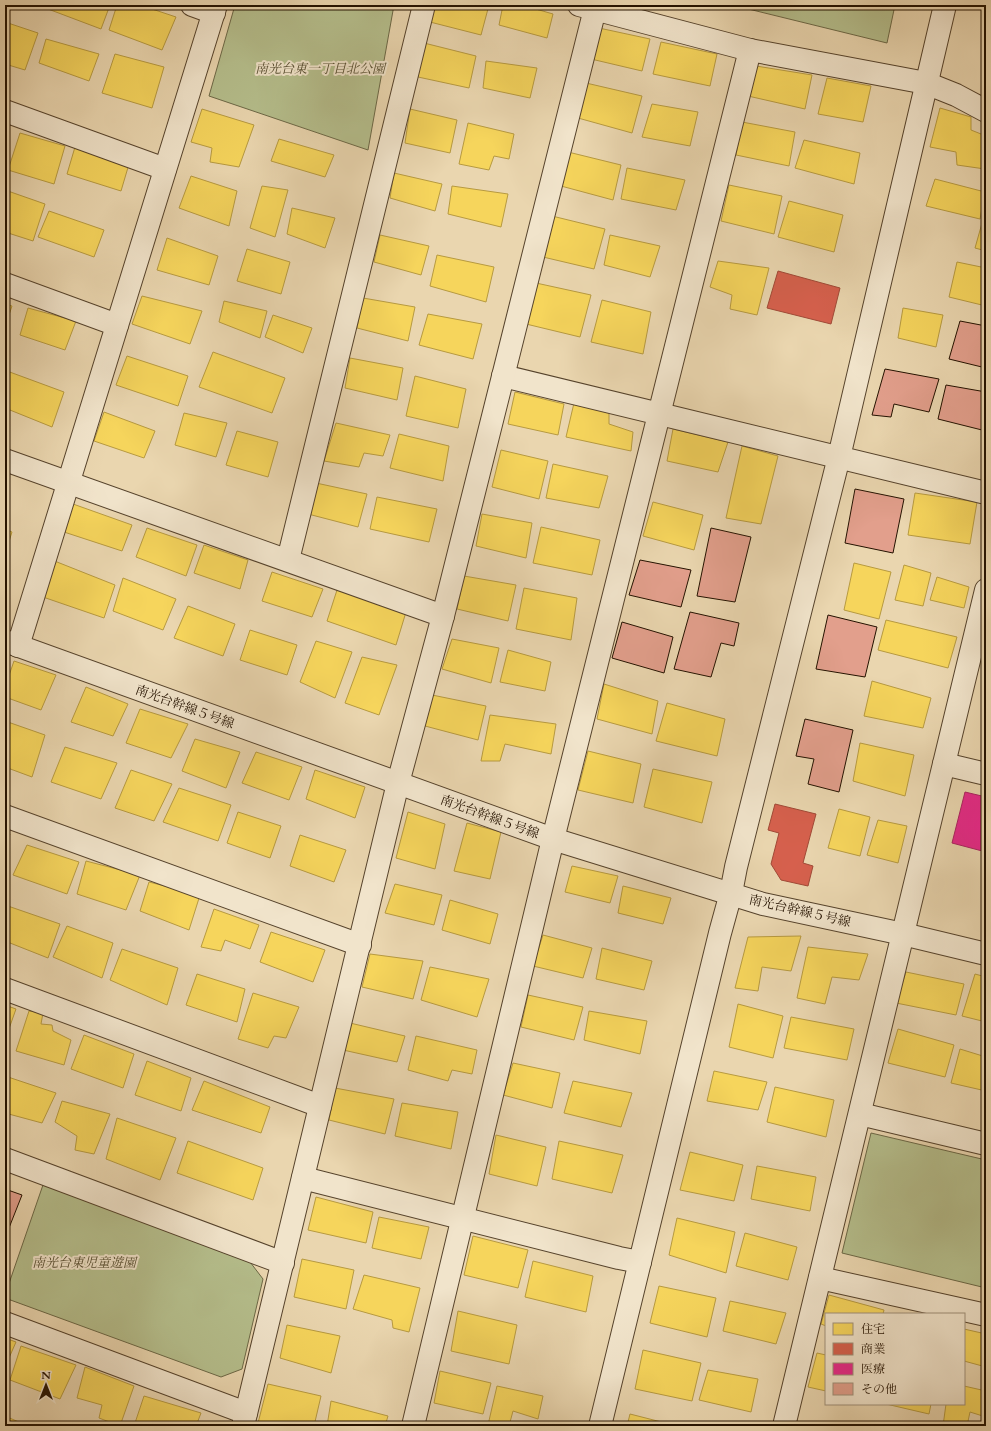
<svg xmlns="http://www.w3.org/2000/svg" width="991" height="1431" viewBox="0 0 991 1431" font-family="Cardo,'Noto Serif JP',serif">
<style>
.green{fill:#b5be8c;stroke:#6c6846}
.homes{fill:#f6d55c;stroke:#b79a40}
.shops{fill:#d6604d;stroke:#a14936}
.health{fill:#e7298a;stroke:#ac2261}
.building{fill:#e29f8c;stroke:#241200}
.lines{fill:none;stroke-linecap:round;stroke-linejoin:round}
.minor-casing{stroke:#56432c;stroke-width:24}
.minor{stroke:#f1e4cb;stroke-width:22}
.labels{text-anchor:middle;stroke-width:4;stroke-linejoin:round;paint-order:stroke}
.park-label{font-size:13px;font-style:italic;fill:#574e31;stroke:#f1e4cb}
.street-label{font-size:13px;fill:#241200;stroke:#f1e4cb}
</style>
<rect width="100%" height="100%" fill="#ead6af"/>
<filter id="stains"><feTurbulence type="fractalNoise" baseFrequency=".005" numOctaves="4"/><feColorMatrix values="0 0 0 0 .2 0 0 0 0 .09 0 0 0 0 .02 0 0 0 .5 -.17"/></filter>
<radialGradient id="worn" r=".72"><stop offset=".6" stop-color="#630" stop-opacity="0"/><stop offset="1" stop-color="#630" stop-opacity=".3"/></radialGradient>
<!-- green -->
<g class="green">
<path d="M235,5H394L368,150L209,96Z"/>
<path d="M732,5H895L887,43Z"/>
<path d="M871,1133L986,1160V1288L842,1253Z"/>
<path d="M44,1182L247,1258L263,1279L242,1369L221,1377L5,1298V1295Z"/>
</g>
<!-- homes -->
<g class="homes">
<path d="M50,5H110L101,29L48,9Z"/>
<path d="M117,5H140L176,17L162,50L109,30Z"/>
<path d="M435,5H489L481,35L430,22Z"/>
<path d="M503,5H522L553,14L547,38L499,25Z"/>
<path d="M5,22L38,33L25,70L5,64Z"/>
<path d="M599,28L650,39L642,71L591,59Z"/>
<path d="M46,39L99,54L89,81L39,63Z"/>
<path d="M661,42L717,54L710,86L653,74Z"/>
<path d="M424,43L476,56L469,88L418,77Z"/>
<path d="M115,54L164,67L152,108L102,93Z"/>
<path d="M486,61L537,68L530,98L483,88Z"/>
<path d="M756,66L812,75L805,109L748,96Z"/>
<path d="M827,78L871,86L863,122L818,114Z"/>
<path d="M586,83L642,96L632,133L578,118Z"/>
<path d="M652,104L698,112L690,146L642,137Z"/>
<path d="M940,108L971,117V130L986,136V163L985,169L957,165L956,152L930,147Z"/>
<path d="M202,109L254,125L239,167L210,162L212,148L191,142Z"/>
<path d="M410,109L457,120L450,153L405,143Z"/>
<path d="M742,122L795,132L789,166L736,155Z"/>
<path d="M468,123L514,134L509,159L494,156L489,170L459,164Z"/>
<path d="M20,133L65,146L54,184L8,170Z"/>
<path d="M279,139L334,155L325,177L271,161Z"/>
<path d="M804,140L860,153L854,184L795,168Z"/>
<path d="M75,147L129,164L121,191L67,174Z"/>
<path d="M568,152L621,165L613,200L561,186Z"/>
<path d="M627,168L685,180L676,210L621,199Z"/>
<path d="M394,173L442,184L435,211L390,198Z"/>
<path d="M191,176L237,191L229,226L179,208Z"/>
<path d="M935,179L985,192L980,219L926,206Z"/>
<path d="M729,185L782,196L774,234L721,221Z"/>
<path d="M262,186L288,190L275,237L250,228Z"/>
<path d="M452,186L508,194L501,227L448,214Z"/>
<path d="M5,190L45,204L33,241L5,232Z"/>
<path d="M789,201L843,215L834,252L778,237Z"/>
<path d="M292,208L335,218L325,248L287,234Z"/>
<path d="M986,209V251L975,248Z"/>
<path d="M49,211L104,230L94,257L38,237Z"/>
<path d="M552,216L605,229L594,269L543,257Z"/>
<path d="M380,235L429,246L421,275L374,262Z"/>
<path d="M610,235L660,246L650,277L604,265Z"/>
<path d="M167,238L218,256L209,285L157,270Z"/>
<path d="M247,249L290,262L281,294L237,281Z"/>
<path d="M437,255L494,267L486,302L430,286Z"/>
<path d="M718,261L769,268L757,315L730,309L732,295L710,287Z"/>
<path d="M957,262L986,268V306L949,297Z"/>
<path d="M536,283L591,295L580,337L526,324Z"/>
<path d="M142,296L202,311L190,344L132,324Z"/>
<path d="M363,298L415,307L408,341L357,328Z"/>
<path d="M602,300L651,312L643,354L591,342Z"/>
<path d="M224,301L267,311L260,338L219,322Z"/>
<path d="M5,304L12,306L5,327Z"/>
<path d="M28,308L76,321L65,350L20,335Z"/>
<path d="M903,308L943,315L936,347L898,338Z"/>
<path d="M428,314L482,324L473,359L419,345Z"/>
<path d="M273,315L312,328L303,353L265,337Z"/>
<path d="M213,352L285,378L272,413L199,387Z"/>
<path d="M127,356L188,376L178,406L116,385Z"/>
<path d="M350,358L403,368L397,400L345,388Z"/>
<path d="M7,371L64,392L52,427L5,408V376Z"/>
<path d="M415,376L466,389L458,428L406,416Z"/>
<path d="M515,392L564,404L558,435L508,424Z"/>
<path d="M574,403L609,410V424L633,432L631,451L566,437Z"/>
<path d="M104,412L155,431L144,458L94,441Z"/>
<path d="M184,413L227,423L216,457L175,445Z"/>
<path d="M336,423L390,435L383,456L364,453L359,467L324,461Z"/>
<path d="M673,429L728,442L718,472L667,461Z"/>
<path d="M237,431L278,442L268,477L226,465Z"/>
<path d="M399,434L449,446L443,481L390,468Z"/>
<path d="M742,446L778,456L761,524L726,518Z"/>
<path d="M501,450L548,461L539,499L492,487Z"/>
<path d="M553,464L608,476L599,508L546,498Z"/>
<path d="M316,483L367,494L358,527L308,514Z"/>
<path d="M915,493L977,502L970,544L908,535Z"/>
<path d="M377,497L437,509L429,542L370,529Z"/>
<path d="M653,502L703,515L694,550L643,536Z"/>
<path d="M73,504L132,525L122,551L64,532Z"/>
<path d="M482,514L532,523L526,558L476,546Z"/>
<path d="M541,527L600,540L592,575L533,563Z"/>
<path d="M147,528L197,545L186,576L136,557Z"/>
<path d="M5,529L12,532L5,554Z"/>
<path d="M204,545L248,560L240,589L194,573Z"/>
<path d="M52,560L115,585L104,618L40,596Z"/>
<path d="M854,563L891,572L879,619L844,610Z"/>
<path d="M904,565L931,573L923,606L895,600Z"/>
<path d="M272,572L323,589L312,617L262,601Z"/>
<path d="M464,576L516,585L508,621L457,609Z"/>
<path d="M937,577L969,587L964,608L930,600Z"/>
<path d="M123,578L176,599L163,630L113,611Z"/>
<path d="M524,588L577,598L571,640L516,629Z"/>
<path d="M337,590L406,612L396,645L327,621Z"/>
<path d="M188,606L235,624L223,656L174,638Z"/>
<path d="M886,620L957,637L948,668L878,650Z"/>
<path d="M250,630L297,645L287,675L240,660Z"/>
<path d="M452,639L499,648L491,683L442,669Z"/>
<path d="M316,641L352,652L335,698L300,682Z"/>
<path d="M508,650L551,662L545,691L500,682Z"/>
<path d="M362,657L397,665L379,715L345,703Z"/>
<path d="M14,661L56,675L41,710L5,697V687Z"/>
<path d="M872,681L931,698L923,728L864,716Z"/>
<path d="M604,684L658,701L652,734L597,719Z"/>
<path d="M86,687L128,704L113,736L71,722Z"/>
<path d="M432,695L486,706L478,740L425,726Z"/>
<path d="M667,703L725,719L717,756L656,741Z"/>
<path d="M140,709L188,724L171,758L126,743Z"/>
<path d="M490,715L556,724L551,754L505,744L500,761H481Z"/>
<path d="M5,721L45,735L32,777L5,767Z"/>
<path d="M195,739L240,752L226,788L182,771Z"/>
<path d="M860,743L914,755L905,796L853,781Z"/>
<path d="M65,747L117,763L101,799L51,782Z"/>
<path d="M588,751L641,764L633,803L578,790Z"/>
<path d="M256,752L302,767L289,800L242,783Z"/>
<path d="M653,769L712,782L702,823L644,807Z"/>
<path d="M131,770L172,784L154,821L115,808Z"/>
<path d="M315,770L365,787L355,818L306,799Z"/>
<path d="M179,788L231,805L218,841L163,822Z"/>
<path d="M839,809L870,817L860,856L828,848Z"/>
<path d="M238,812L281,826L270,858L227,843Z"/>
<path d="M408,812L445,824L435,869L396,858Z"/>
<path d="M878,820L907,826L898,863L867,855Z"/>
<path d="M467,823L501,832L490,879L454,871Z"/>
<path d="M5,833L10,834L5,847Z"/>
<path d="M300,835L346,850L334,882L290,866Z"/>
<path d="M27,845L79,862L67,894L13,875Z"/>
<path d="M86,861L140,875L126,910L77,894Z"/>
<path d="M572,866L618,876L610,903L565,892Z"/>
<path d="M149,882L200,895L189,930L140,911Z"/>
<path d="M395,884L442,895L434,925L385,913Z"/>
<path d="M623,886L671,898L663,924L618,913Z"/>
<path d="M450,900L498,914L490,944L442,930Z"/>
<path d="M5,905L60,924L48,958L5,941Z"/>
<path d="M214,909L259,925L250,949L225,940L221,951L201,947Z"/>
<path d="M67,926L113,943L102,978L53,957Z"/>
<path d="M271,932L325,950L313,982L260,962Z"/>
<path d="M543,935L592,948L583,978L533,966Z"/>
<path d="M801,936L791,971L762,967L758,991L735,988L748,937Z"/>
<path d="M808,947L868,954L859,980L832,977L825,1004L797,998Z"/>
<path d="M602,948L652,961L644,990L596,979Z"/>
<path d="M122,949L178,968L167,1005L110,980Z"/>
<path d="M370,954L423,961L413,999L362,987Z"/>
<path d="M430,967L489,979L477,1017L421,1000Z"/>
<path d="M906,972L964,984L956,1015L896,1003Z"/>
<path d="M197,974L245,989L237,1022L186,1005Z"/>
<path d="M975,974L986,977V1022L962,1016Z"/>
<path d="M253,993L299,1007L286,1038L274,1036L268,1048L238,1039Z"/>
<path d="M528,995L583,1007L574,1040L521,1027Z"/>
<path d="M738,1004L783,1016L773,1058L729,1047Z"/>
<path d="M5,1005L16,1009L5,1040Z"/>
<path d="M29,1011L43,1013L41,1024L52,1025L53,1031L71,1040L64,1065L16,1051Z"/>
<path d="M589,1011L647,1021L640,1054L584,1040Z"/>
<path d="M791,1017L854,1029L847,1060L784,1048Z"/>
<path d="M350,1023L405,1036L397,1062L343,1050Z"/>
<path d="M898,1029L954,1045L945,1077L888,1063Z"/>
<path d="M84,1035L134,1054L123,1088L71,1069Z"/>
<path d="M416,1036L477,1050L472,1074L452,1070L448,1081L408,1070Z"/>
<path d="M960,1049L986,1057V1091L951,1083Z"/>
<path d="M147,1061L191,1078L181,1111L135,1095Z"/>
<path d="M513,1063L560,1073L552,1108L503,1095Z"/>
<path d="M714,1071L767,1082L758,1110L707,1101Z"/>
<path d="M5,1076L56,1093L42,1123L5,1113Z"/>
<path d="M204,1081L270,1107L261,1133L192,1110Z"/>
<path d="M573,1081L632,1093L621,1127L564,1113Z"/>
<path d="M775,1087L834,1100L826,1137L767,1122Z"/>
<path d="M335,1088L394,1099L385,1134L329,1120Z"/>
<path d="M62,1101L110,1114L94,1154L75,1150L77,1136L55,1122Z"/>
<path d="M402,1103L458,1112L451,1149L395,1136Z"/>
<path d="M117,1118L176,1138L160,1180L106,1159Z"/>
<path d="M496,1135L546,1147L537,1186L489,1174Z"/>
<path d="M188,1141L263,1168L253,1200L177,1173Z"/>
<path d="M559,1141L623,1155L612,1193L552,1179Z"/>
<path d="M690,1152L743,1165L734,1201L680,1190Z"/>
<path d="M757,1166L816,1177L810,1211L751,1199Z"/>
<path d="M316,1197L373,1212L366,1243L308,1230Z"/>
<path d="M379,1217L429,1227L421,1259L372,1248Z"/>
<path d="M677,1218L735,1232L726,1273L669,1255Z"/>
<path d="M745,1233L797,1247L788,1280L736,1266Z"/>
<path d="M473,1236L528,1250L518,1288L464,1275Z"/>
<path d="M302,1259L354,1270L346,1309L294,1297Z"/>
<path d="M533,1261L593,1276L586,1312L525,1297Z"/>
<path d="M364,1275L420,1288L409,1332L393,1328L392,1320L353,1309Z"/>
<path d="M659,1286L716,1298L707,1337L650,1323Z"/>
<path d="M829,1295L884,1310L883,1314H826V1326L821,1324Z"/>
<path d="M730,1301L786,1313L776,1344L723,1331Z"/>
<path d="M458,1311L517,1325L509,1364L451,1351Z"/>
<path d="M287,1325L340,1336L331,1373L280,1358Z"/>
<path d="M964,1329L986,1334V1367L964,1361Z"/>
<path d="M5,1338L16,1342L5,1367Z"/>
<path d="M21,1346L76,1365L60,1399L10,1380Z"/>
<path d="M643,1350L701,1363L692,1401L635,1389Z"/>
<path d="M817,1353L826,1355V1391L808,1387Z"/>
<path d="M85,1367L134,1386L120,1426L99,1418L102,1405L77,1398Z"/>
<path d="M708,1370L758,1379L751,1412L699,1400Z"/>
<path d="M440,1371L491,1383L483,1414L434,1403Z"/>
<path d="M268,1384L321,1396L314,1426H273L258,1423Z"/>
<path d="M497,1386L543,1396L538,1419L513,1411L509,1426L488,1425Z"/>
<path d="M964,1386L986,1391V1417L970,1412L967,1426H943L946,1404H964Z"/>
<path d="M144,1396L201,1413L196,1426H134Z"/>
<path d="M331,1401L388,1416L385,1426H327Z"/>
<path d="M886,1404H931L929,1414Z"/>
<path d="M630,1414L677,1426H627Z"/>
<path d="M5,1416L28,1426H5Z"/>
</g>
<!-- shops -->
<g class="shops">
<path d="M778,271L840,288L831,324L767,308Z"/>
<path d="M775,804L816,814L803,863L813,866L808,886L781,880L771,864L779,833L768,830Z"/>
</g>
<!-- health -->
<path class="health" d="M965,792L986,797V852L952,843Z"/>
<!-- building -->
<g class="building">
<path d="M985,7L986,8V29L983,28Z"/>
<path d="M960,321L986,326V368L949,359Z"/>
<path d="M885,369L939,379L929,412L894,404L891,417L872,415Z"/>
<path d="M946,385L986,392V431L938,419Z"/>
<path d="M855,489L904,499L893,553L845,543Z"/>
<path d="M711,528L751,537L735,602L697,596Z"/>
<path d="M640,560L691,570L681,607L629,595Z"/>
<path d="M690,612L739,623L734,646L721,643L711,677L674,669Z"/>
<path d="M828,615L877,627L865,677L816,669Z"/>
<path d="M622,622L673,637L664,673L612,658Z"/>
<path d="M805,719L853,730L839,792L808,784L814,759L796,756Z"/>
<path d="M5,1189L22,1195L5,1238Z"/>
</g>
<g class="lines">
<!-- minor casing -->
<g class="minor-casing">
<g id="minor">
<path d="M192,5L214,13"/>
<path d="M579,5L750,50L926,83L956,95L986,111"/>
<path d="M5,111L165,169"/>
<path d="M5,284L117,325"/>
<path d="M503,376L986,493"/>
<path d="M5,460L443,616"/>
<path d="M288,560L424,5"/>
<path d="M5,641L553,839L763,904L903,934L986,954"/>
<path d="M18,646L216,5"/>
<path d="M944,764L986,774"/>
<path d="M5,816L360,945"/>
<path d="M5,989L320,1106"/>
<path d="M860,1114L986,1144"/>
<path d="M5,1159L283,1263"/>
<path d="M303,1178L619,1258L640,1262"/>
<path d="M820,1278L986,1315"/>
<path d="M5,1323L246,1413"/>
<path d="M243,1426L398,783L443,616L595,9"/>
<path d="M413,1426L553,839L750,50"/>
<path d="M600,1426L720,933L731,893L736,867L839,457L945,5"/>
<path d="M784,1426L986,590"/>
</g>
</g>
<!-- minor -->
<use href="#minor" class="minor"/>
</g>
<g class="labels">
<!-- park labels -->
<g class="park-label">
<text x="320" y="73">南光台東一丁目北公園</text>
<text x="84" y="1267">南光台東児童遊園</text>
</g>
<!-- street labels -->
<g class="street-label">
<text transform="translate(185 706) rotate(20)" y="5">南光台幹線５号線</text>
<text transform="translate(490 816) rotate(20)" y="5">南光台幹線５号線</text>
<text transform="translate(800 910) rotate(13)" y="5">南光台幹線５号線</text>
</g>
</g>
<!-- margin -->
<rect width="991" height="1431" fill="none" stroke="#ead6af" stroke-width="20"/>
<rect x="6" y="6" width="979" height="1419" fill="none" stroke="#241200" stroke-width="2"/>
<rect x="10" y="10" width="971" height="1411" fill="none" stroke="#241200"/>
<!-- legend -->
<rect x="825" y="1313" width="140" height="92" fill="#f1e4cb" stroke="#9f907a"/>
<rect x="833" y="1323" width="20" height="12" fill="#f6d55c" stroke="#9f907a"/>
<text x="861" y="1333" font-size="12" fill="#241200">住宅</text>
<rect x="833" y="1343" width="20" height="12" fill="#d6604d" stroke="#9f907a"/>
<text x="861" y="1353" font-size="12" fill="#241200">商業</text>
<rect x="833" y="1363" width="20" height="12" fill="#e7298a" stroke="#9f907a"/>
<text x="861" y="1373" font-size="12" fill="#241200">医療</text>
<rect x="833" y="1383" width="20" height="12" fill="#e29f8c" stroke="#9f907a"/>
<text x="861" y="1393" font-size="12" fill="#241200">その他</text>
<!-- north arrow -->
<g transform="translate(46 1385)" stroke="#f1e4cb" stroke-width="3" paint-order="stroke">
<path d="M0-3L7 15L0 10L-7 15Z" fill="#241200"/>
<text y="-6" font-size="11" font-weight="bold" text-anchor="middle" fill="#241200">N</text>
</g>
<rect width="100%" height="100%" filter="url(#stains)"/>
<rect width="100%" height="100%" fill="url(#worn)"/>
</svg>
